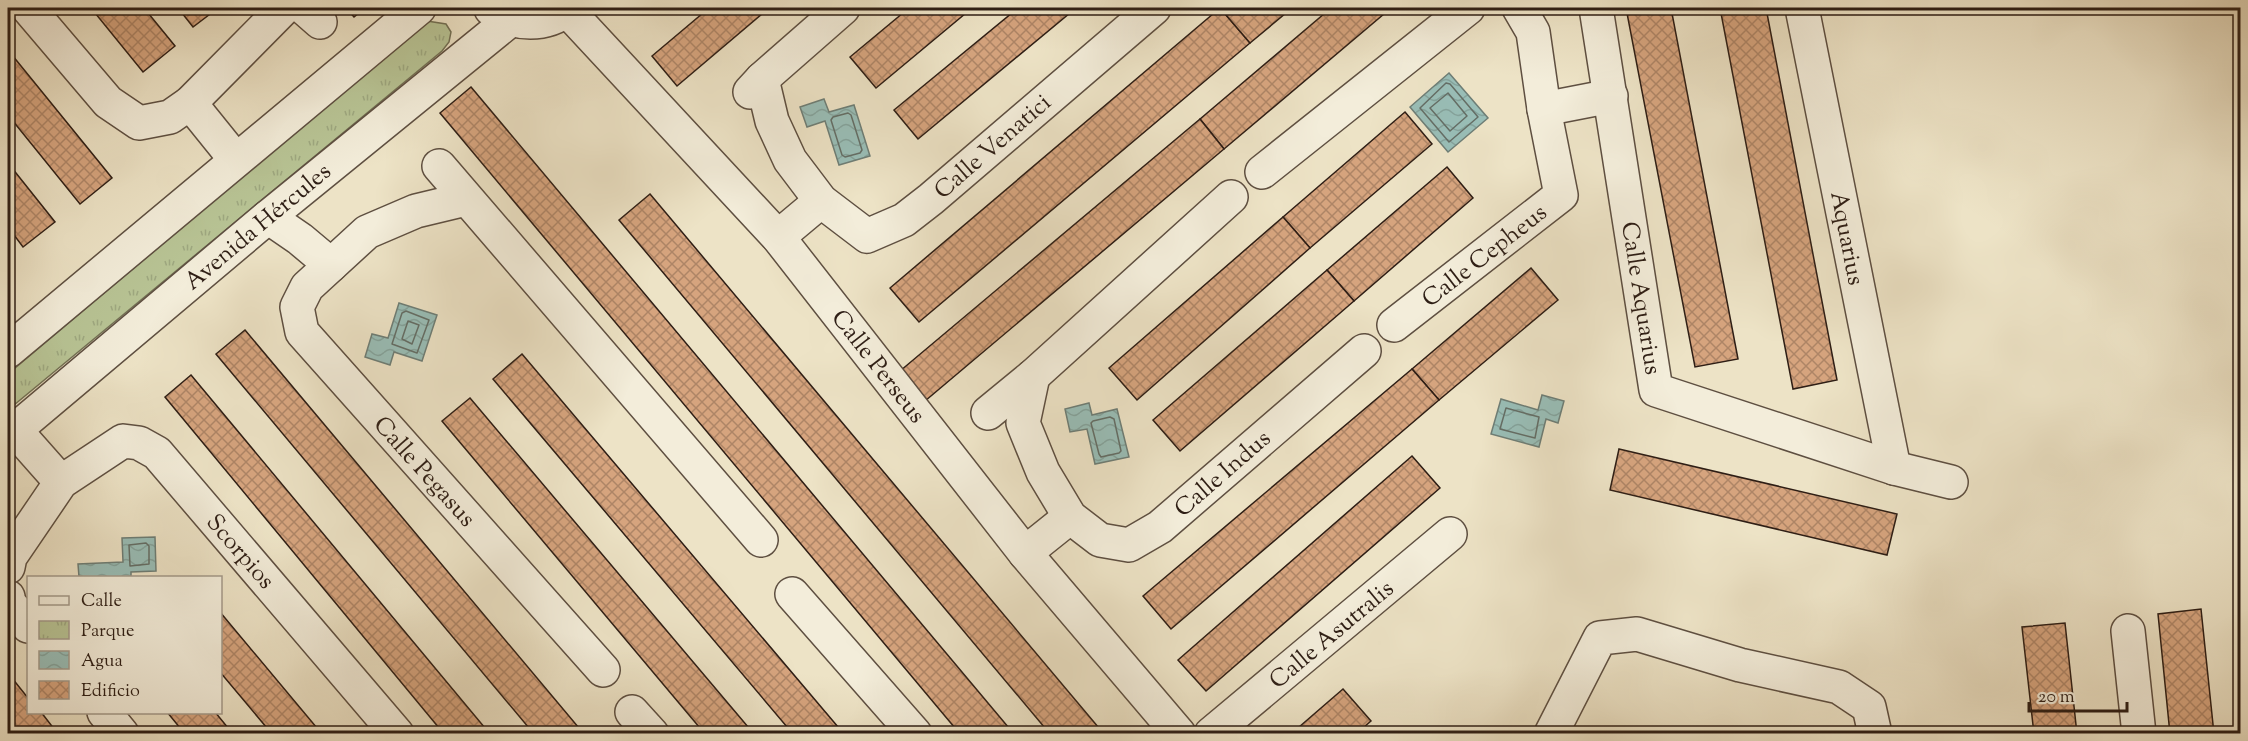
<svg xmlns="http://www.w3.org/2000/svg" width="2248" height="741" viewBox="0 0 2248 741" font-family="'Sorts Mill Goudy',serif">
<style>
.park{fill:url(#park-tufts);stroke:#737155;stroke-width:1.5}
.water{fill:url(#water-waves);stroke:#6e7e76;stroke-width:1.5}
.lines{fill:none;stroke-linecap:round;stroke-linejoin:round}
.shore{stroke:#646e66;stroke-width:1.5}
.building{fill:url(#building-cross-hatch);stroke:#2e1e15;stroke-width:1.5}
.minor-casing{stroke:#5e4f41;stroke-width:36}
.minor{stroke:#f3edda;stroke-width:33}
.labels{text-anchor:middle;stroke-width:4.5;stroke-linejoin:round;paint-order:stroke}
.street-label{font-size:24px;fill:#2e1e15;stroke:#f3edda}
</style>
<defs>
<pattern id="park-tufts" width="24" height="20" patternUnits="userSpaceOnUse" patternTransform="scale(1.5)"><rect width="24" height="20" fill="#b8c495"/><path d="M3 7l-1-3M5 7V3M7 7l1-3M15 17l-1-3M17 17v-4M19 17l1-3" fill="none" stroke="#9ea880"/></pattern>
<pattern id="water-waves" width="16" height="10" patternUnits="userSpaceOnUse" patternTransform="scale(1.5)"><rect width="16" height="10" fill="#99beb7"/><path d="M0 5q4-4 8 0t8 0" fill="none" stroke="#84a39c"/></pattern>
<pattern id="building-cross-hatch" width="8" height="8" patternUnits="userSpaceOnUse" patternTransform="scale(1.5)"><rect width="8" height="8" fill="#d6a47e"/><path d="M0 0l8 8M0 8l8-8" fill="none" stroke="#ae8566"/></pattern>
</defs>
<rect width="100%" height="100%" fill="#ede3c6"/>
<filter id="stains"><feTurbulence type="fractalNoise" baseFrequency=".00333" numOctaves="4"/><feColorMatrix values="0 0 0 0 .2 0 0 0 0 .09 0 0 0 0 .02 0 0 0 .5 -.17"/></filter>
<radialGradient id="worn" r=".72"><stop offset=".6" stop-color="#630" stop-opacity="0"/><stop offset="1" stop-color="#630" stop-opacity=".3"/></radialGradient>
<!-- park -->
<path class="park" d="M427,21L446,24L451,32L449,42L442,51L8,410V374Z"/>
<!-- water -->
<g class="water">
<path d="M1449,73L1488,118L1448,152L1410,107Z"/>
<path d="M824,99L829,112L854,105L870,156L839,165L825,121L807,127L800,107Z"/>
<path d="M399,303L437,315L422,361L394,352L390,365L365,357L372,334L388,338Z"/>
<path d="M1542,395L1564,401L1558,423L1546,419L1539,447L1491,434L1501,399L1538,410Z"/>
<path d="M1089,403L1092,415L1117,409L1129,457L1095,464L1087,429L1070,432L1065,409Z"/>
<path d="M155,537L156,571L131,572V577H79L78,564L123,562L122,538Z"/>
</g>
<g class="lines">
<!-- shore -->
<g class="shore">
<path d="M1446,83L1450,84L1478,117L1449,142L1420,108Z"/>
<path d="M1448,93L1467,116L1450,131L1430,108Z"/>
<path d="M848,113L851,115L862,150L860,153L845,157L842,155L831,120L833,117Z"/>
<path d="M406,311L429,320L417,353L392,344L402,313Z"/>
<path d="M408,321L419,325L412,344L402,339Z"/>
<path d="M1506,408L1539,417L1535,438L1500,429Z"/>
<path d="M1110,417L1114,419L1121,451L1119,453L1101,457L1099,454L1091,423L1093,421Z"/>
<path d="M146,543L149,546V564L130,566L129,545Z"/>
</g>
</g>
<!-- building -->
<g class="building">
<path d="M91,8H144L175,46L143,72Z"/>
<path d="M178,8H218L193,27Z"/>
<path d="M346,8H365L354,17Z"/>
<path d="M709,8H769L677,86L652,56Z"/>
<path d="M909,8H972L876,88L850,57Z"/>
<path d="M1018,8H1076L918,139L894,110Z"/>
<path d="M1220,8L1250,43L919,322L890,288Z"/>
<path d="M1220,8H1292L1250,43Z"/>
<path d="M1331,8H1391L1224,149L1200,119Z"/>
<path d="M1626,8H1671L1738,359L1695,367Z"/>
<path d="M1720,8H1766L1837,380L1793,389Z"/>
<path d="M8,50L112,178L80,204L8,115Z"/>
<path d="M471,87L1014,734H960L440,113Z"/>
<path d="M1405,112L1432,144L1310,248L1283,217Z"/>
<path d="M1200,119L1224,149L925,401L900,371Z"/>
<path d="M8,163L55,222L23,247L8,227Z"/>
<path d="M1447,167L1473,198L1354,301L1327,270Z"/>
<path d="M650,194L1104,734H1050L619,220Z"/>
<path d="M1283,217L1310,248L1137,400L1109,368Z"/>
<path d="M1531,268L1558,300L1439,400L1412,369Z"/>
<path d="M1327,270L1354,301L1180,451L1153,420Z"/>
<path d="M245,330L584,734H534L216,354Z"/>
<path d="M522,354L844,734H793L493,379Z"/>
<path d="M1412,369L1439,400L1171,629L1143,596Z"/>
<path d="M191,375L490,734H444L165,397Z"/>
<path d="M470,398L754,734H705L442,421Z"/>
<path d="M1619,449L1897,514L1887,555L1610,490Z"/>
<path d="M1412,456L1440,488L1206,691L1178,660Z"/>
<path d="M2201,609L2214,734H2170L2158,614Z"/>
<path d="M220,612L322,734H272L220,672Z"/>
<path d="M2065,623L2077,734H2034L2022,627Z"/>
<path d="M8,673L28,698V712H41L58,734H9L8,731Z"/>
<path d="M1343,689L1371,721L1356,734H1291Z"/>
<path d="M167,712H215L233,734H185Z"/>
</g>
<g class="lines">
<!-- minor casing -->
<g class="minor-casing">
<g id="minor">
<path d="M28,8L108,102L139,123L170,117L190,103L284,8"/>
<path d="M304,8L320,22"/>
<path d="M1596,8L1656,390L1894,468L1951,482"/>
<path d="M1802,8L1894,468"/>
<path d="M491,9C515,26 546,27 569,8"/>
<path d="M567,10L778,237L1025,553L1179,734"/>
<path d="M762,79L772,121L790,160L821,201L867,236L904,220L931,199L1154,8"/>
<path d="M750,92L762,79L843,8"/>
<path d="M190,103L236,160"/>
<path d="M1544,109L1611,96"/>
<path d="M439,166L761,540"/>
<path d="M1262,172L1468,8"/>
<path d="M466,199L416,211L367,232L307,287L297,307L302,332L603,670"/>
<path d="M268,217L300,239L331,265"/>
<path d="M778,237L821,201"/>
<path d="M1394,325L1561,195L1544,109L1533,32L1519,8"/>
<path d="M8,351L419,8"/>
<path d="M1033,376L1023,423L1043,472L1070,517L1100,540L1129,545L1160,527L1364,351"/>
<path d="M988,413L1033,376L1231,197"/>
<path d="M15,430L61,482"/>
<path d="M8,436L268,217L510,20"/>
<path d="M1025,553L1070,517"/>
<path d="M8,567L10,557L61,482L123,441L139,443L157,453L397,734"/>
<path d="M792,594L915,734"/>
<path d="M8,597L9,603L28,626"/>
<path d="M2128,631L2139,734"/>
<path d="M104,712L122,734"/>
<path d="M632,712L652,734"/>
<path d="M1211,734L1450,534"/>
<path d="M1551,734L1600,638L1637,634L1740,665L1839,687L1869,707L1875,734"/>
</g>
</g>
<!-- minor -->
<use href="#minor" class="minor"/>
</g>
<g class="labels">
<!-- street labels -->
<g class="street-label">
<text transform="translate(992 146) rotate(-41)" y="8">Calle Venatici</text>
<text transform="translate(257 226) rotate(-40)" y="8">Avenida Hércules</text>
<text transform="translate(1848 238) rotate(79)" y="8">Aquarius</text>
<text transform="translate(1484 255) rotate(-38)" y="8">Calle Cepheus</text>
<text transform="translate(1642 298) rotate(81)" y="8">Calle Aquarius</text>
<text transform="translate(879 366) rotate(52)" y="8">Calle Perseus</text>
<text transform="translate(425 471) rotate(48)" y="8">Calle Pegasus</text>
<text transform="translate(1222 473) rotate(-41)" y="8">Calle Indus</text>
<text transform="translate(241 551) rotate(49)" y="8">Scorpios</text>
<text transform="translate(1331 634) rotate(-40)" y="8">Calle Asutralis</text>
</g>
</g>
<!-- margin -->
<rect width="2248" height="741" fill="none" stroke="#ede3c6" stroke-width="30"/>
<rect x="9" y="9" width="2230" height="723" fill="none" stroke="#2e1e15" stroke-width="3"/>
<rect x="15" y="15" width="2218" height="711" fill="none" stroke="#2e1e15" stroke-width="1.5"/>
<!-- legend -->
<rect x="27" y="576" width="195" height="138" fill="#f3edda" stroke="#a49a8b" stroke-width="1.5"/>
<rect x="39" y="596" width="30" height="9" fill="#f3edda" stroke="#a49a8b" stroke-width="1.5"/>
<text x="81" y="606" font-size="18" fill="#2e1e15">Calle</text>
<rect x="39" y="621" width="30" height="18" fill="url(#park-tufts)" stroke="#a49a8b" stroke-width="1.5"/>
<text x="81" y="636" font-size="18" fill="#2e1e15">Parque</text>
<rect x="39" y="651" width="30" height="18" fill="url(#water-waves)" stroke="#a49a8b" stroke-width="1.5"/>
<text x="81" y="666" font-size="18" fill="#2e1e15">Agua</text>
<rect x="39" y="681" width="30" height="18" fill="url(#building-cross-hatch)" stroke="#a49a8b" stroke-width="1.5"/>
<text x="81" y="696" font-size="18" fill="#2e1e15">Edificio</text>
<!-- scale -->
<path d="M2029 702v9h98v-9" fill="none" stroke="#2e1e15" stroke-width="3"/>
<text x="2038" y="702" font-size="18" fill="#2e1e15" stroke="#f3edda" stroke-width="4.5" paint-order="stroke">20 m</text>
<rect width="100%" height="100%" filter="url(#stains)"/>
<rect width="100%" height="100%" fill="url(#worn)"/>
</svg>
